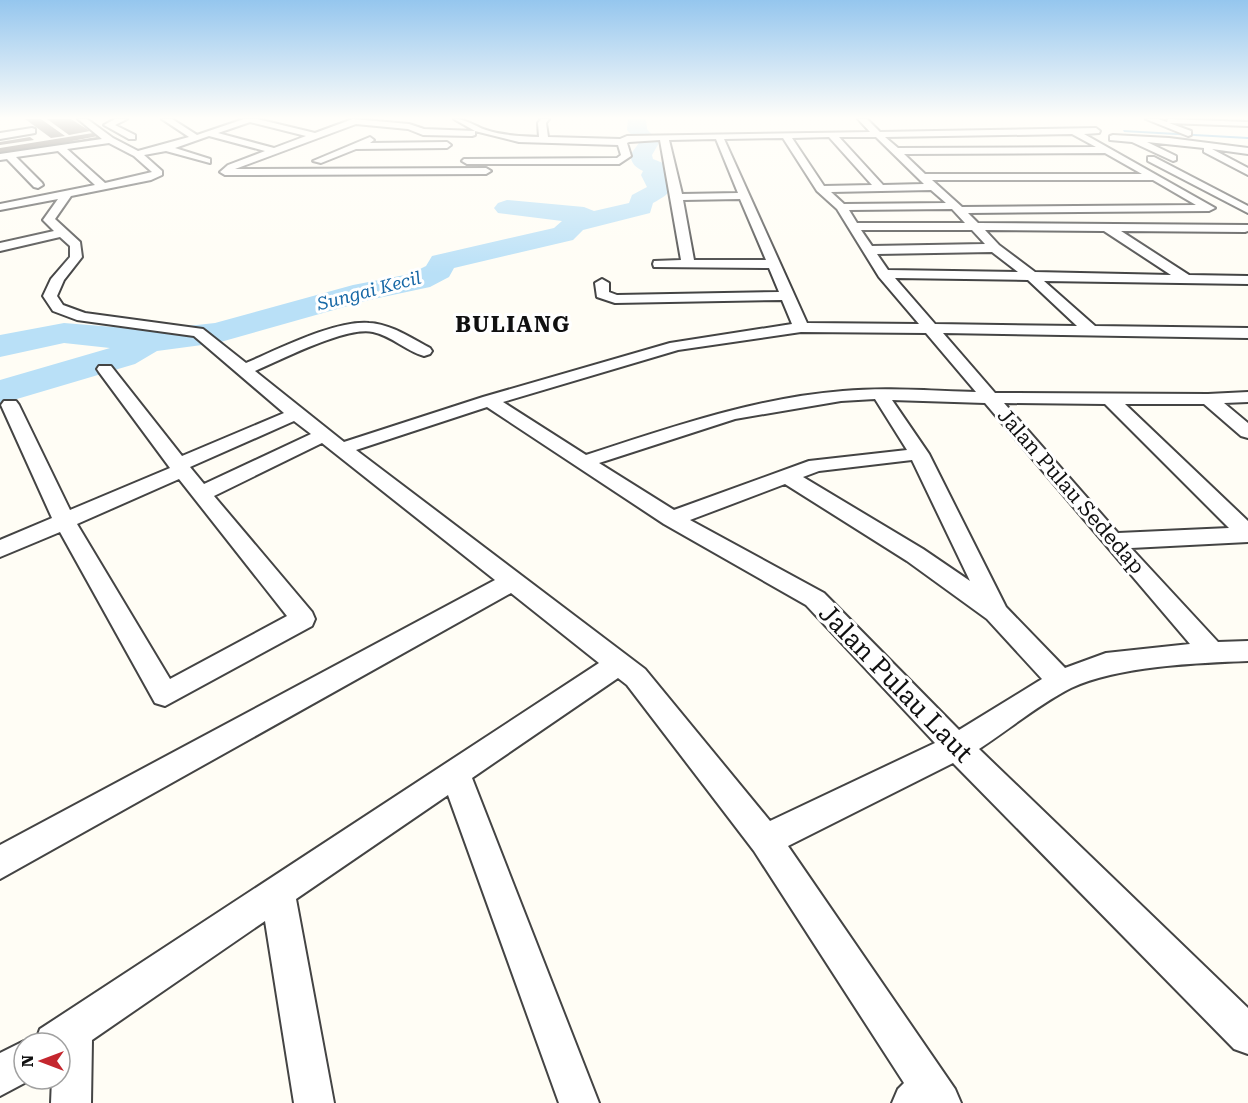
<svg xmlns="http://www.w3.org/2000/svg" width="1248" height="1103" viewBox="0 0 1248 1103" font-family="'Roboto Serif',serif">
<style>
.lines{fill:none;stroke-linecap:round;stroke-linejoin:round}
.stream{fill:#3f96cf;fill-rule:evenodd}
.river{fill:#b9e0f7;fill-rule:evenodd}
.building{fill:#5a524d}
.minor-casing{stroke:#444;stroke-width:4}
.minor{fill:#fff;fill-rule:evenodd}
.labels{text-anchor:middle;stroke-width:6;stroke-linejoin:round;paint-order:stroke}
.far-water-label{font-size:18px;font-style:italic;fill:#1768a6;stroke:#fff}
.street-label{font-size:21px;fill:#111;stroke:#fff}
.far-district-label{font-size:22px;font-weight:bold;letter-spacing:1.5px;fill:#111;stroke:#fff}
.near-street-label{font-size:26px;fill:#111;stroke:#fff}
</style>
<rect width="100%" height="100%" fill="#fffdf5"/>
<g class="lines">
<!-- stream -->
<path class="stream" d="M1123,130L1248,137V139L1124,132Z"/>
<!-- river -->
<path class="river" d="M628,119H646L647,129L659,143L652,155L653,159L668,165L671,170L665,176C677,190 666,196 653,203L650,213L583,230L573,240L454,268L449,277L430,287L369,300L217,343L157,351L135,364L0,404V380L110,348L64,343L0,357V335L64,323L151,330L215,323L353,285L410,274L426,266L432,256L554,228L562,221L498,213L494,208L498,203L507,200L584,207L594,211L629,203L632,195L647,187L641,175L643,171C635,167 632,164 630,155L639,143L627,130Z"/>
</g>
<!-- building -->
<g class="building">
<path d="M25,119H41L65,136L51,138Z"/>
<path d="M47,119H71L90,131L69,135Z"/>
<path d="M93,133L98,136L67,142L97,137L100,140L0,156V148Z"/>
<path d="M30,137L34,140L0,145V142Z"/>
</g>
<g class="lines">
<!-- minor casing -->
<g class="minor-casing">
<g id="minor">
<path d="M78,119H87L113,138L138,151L189,137L162,119H172L197,135L244,119H257L315,133L353,119L409,124L424,129L475,131L454,119C467,119 474,126 486,130C503,136 522,136 539,137L538,123L541,119H549L546,123L548,137L620,139L627,136L870,132L858,119H867L880,132L1096,128L1100,131L1099,133L1084,134L1215,208L1209,211L968,213L978,223L1248,225V231L1245,232L1121,231L1189,275L1248,276V284L1044,281L1095,326L1248,328V338L943,333L995,393L1208,394L1248,392V402L1224,403L1248,423V438L1241,436L1204,404H1125L1248,521V542L1131,548L1218,642L1248,641V661C1196,663 1118,666 1071,688C1041,703 1008,730 979,749L1248,1008V1054L1234,1049L953,763L788,846L955,1089L961,1103H892L898,1089L904,1083L754,851L627,685L618,678L472,778L599,1103H559L448,795L296,899L334,1103H294L265,921L92,1040L91,1103H51L52,1079H60V1043H35L40,1029L599,663L511,593L0,879V845L495,580L322,443L214,496L312,612L315,619L312,626L165,706L155,703L60,532L0,557V540L52,518L1,405L4,401H16L19,405L70,510L170,468L99,372L97,369L99,366H111L182,456L284,413L194,336L77,320L53,311L43,296L51,279L70,257V246L60,237L0,251V243L54,231L43,220L58,199L0,210V204L95,185L58,151L16,157L42,183L43,185L38,188L34,187L7,159L0,160V154L102,139ZM250,122L306,136L274,148L218,133ZM356,124L408,129L423,135L472,136L475,135V131L519,142L618,145L621,155L617,158L464,159L462,161L467,164H619L631,156L627,143L629,142L660,140L681,260L654,261L653,264L654,267L769,268L779,292L617,295L609,292V283L602,279L595,283L597,297L615,303L782,300L792,324L670,343L483,397L344,442L255,371C281,360 346,326 373,332C392,336 406,351 424,356L430,354L432,351L430,348C411,338 391,324 369,323C335,320 277,350 246,363L203,329L85,313L63,305L57,296L64,280L82,257L80,242L55,219L71,196L151,180L162,175V171L144,155L166,151L210,163V159L175,148L209,136L265,151L228,165L220,172L225,175L486,174L491,171L486,168L235,169ZM1072,134L1096,147L898,148L885,137ZM829,137L872,185L824,186L792,138ZM839,137H876L924,184L883,185ZM783,138L817,191L837,209L879,277L919,324L807,323L724,139ZM716,139L738,193L682,194L669,140ZM109,143L134,156L152,172L105,183L67,149ZM1105,153L1142,174H925L904,154ZM932,180H1153L1196,205L962,207ZM931,190L946,203L844,204L831,192ZM740,199L766,260H694L683,200ZM849,210L952,209L965,223H857ZM861,230H972L985,244L872,246ZM985,230L1104,231L1171,275L1035,272L999,245ZM992,252L1018,272L888,270L877,254ZM895,278L1028,280L1077,326L935,324ZM801,332L926,333L976,392C931,391 887,387 843,391C754,398 670,428 586,455L503,402L678,350ZM875,399L907,450L809,461L674,510L599,463L735,419L841,401ZM892,400L985,403L1190,644L1106,653L1065,668L1006,607L929,454ZM1004,403L1105,404L1229,528L1118,533ZM487,407L664,524L806,605L935,743L770,821L645,669L356,450ZM294,421L311,434L204,484L190,467ZM912,460L970,581L923,549L803,477L819,471ZM179,479L287,616L170,679L77,524ZM785,484L907,561L987,619L1042,679L959,730L824,593L690,520Z"/>
<path d="M115,119H127L115,125L135,135V139H129L104,125Z"/>
<path d="M1146,119H1158L1167,122L1168,119L1248,122V126L1169,123L1191,131V135L1188,136Z"/>
<path d="M32,128L35,129V133L0,139V133Z"/>
<path d="M1113,135L1169,138L1248,148V154L1212,149L1248,168V175L1204,152V148L1147,142L1176,156V160L1173,161L1132,142L1110,140V136Z"/>
<path d="M370,137L374,140L370,143L447,142L451,145L447,148L356,149L321,163L313,161Z"/>
<path d="M1148,157H1154L1248,206V213L1148,161Z"/>
<path d="M24,1041L28,1043H24V1079H32L0,1096V1053Z"/>
</g>
</g>
<!-- minor -->
<use href="#minor" class="minor"/>
</g>
<!-- sky -->
<linearGradient id="sky" x2="0" y2="1"><stop stop-color="#95c6ee"/><stop offset="0.43" stop-color="#fffefa"/><stop offset="1" stop-color="#fffefa" stop-opacity="0"/></linearGradient>
<rect width="1248" height="274" fill="url(#sky)"/>
<g class="labels">
<!-- far-water labels -->
<g class="far-water-label">
<text transform="translate(369 291) rotate(-15)" y="6">Sungai Kecil</text>
</g>
<!-- street labels -->
<g class="street-label">
<text transform="translate(1071 491) rotate(49)" y="7">Jalan Pulau Sededap</text>
</g>
<!-- far-district labels -->
<g class="far-district-label">
<text x="513" y="332">BULIANG</text>
</g>
<!-- near-street labels -->
<g class="near-street-label">
<text transform="translate(896 683) rotate(46)" y="9">Jalan Pulau Laut</text>
</g>
</g>
<!-- north arrow -->
<g transform="translate(42 1061) rotate(270)"><circle r="28" fill="#ffffff" stroke="#a0a0a0" stroke-width="1.5"/>
<path d="M0-4.5L10 22L0 15L-10 22Z" fill="#c4262e"/>
<text y="-9" font-size="16" font-weight="bold" text-anchor="middle" fill="#111111">N</text>
</g>
</svg>
